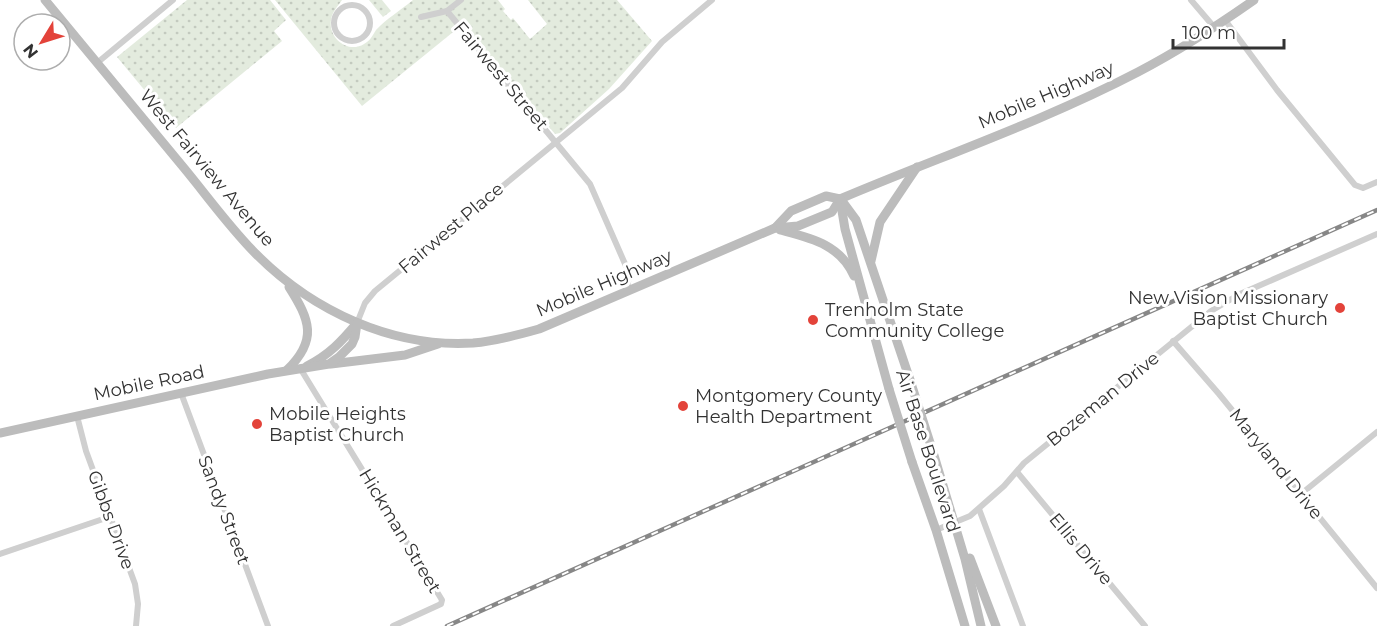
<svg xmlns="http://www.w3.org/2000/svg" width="1377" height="626" viewBox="0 0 1377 626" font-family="Montserrat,sans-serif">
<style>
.grass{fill:url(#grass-dots)}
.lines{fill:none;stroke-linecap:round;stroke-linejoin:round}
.street{stroke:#cfcfcf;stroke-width:6}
.secondary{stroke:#bcbcbc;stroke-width:9}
.rail-casing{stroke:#878787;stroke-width:4.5}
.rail{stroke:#fff;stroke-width:2;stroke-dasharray:7;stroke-linecap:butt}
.secondary-bridge{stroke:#bcbcbc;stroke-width:9}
.poi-dot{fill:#e3433a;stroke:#fff;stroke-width:2}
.labels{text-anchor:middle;stroke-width:6;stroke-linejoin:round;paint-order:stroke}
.street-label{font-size:18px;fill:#323232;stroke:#fff}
.poi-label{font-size:18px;fill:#323232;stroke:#fff;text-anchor:start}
</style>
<defs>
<pattern id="grass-dots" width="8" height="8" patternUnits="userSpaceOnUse" patternTransform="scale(1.5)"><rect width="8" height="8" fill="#e3ebde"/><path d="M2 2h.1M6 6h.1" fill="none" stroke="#c3cabf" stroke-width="1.8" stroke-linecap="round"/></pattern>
</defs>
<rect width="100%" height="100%" fill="#fff"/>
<!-- grass -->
<g class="grass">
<path d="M187,0H270L286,20L274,31L282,41L176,128L117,57Z"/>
<path d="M275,0H342C338,6 332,12 331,20C328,38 348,54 364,44C371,40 372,36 376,30C386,19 401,10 413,0H498L505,9L503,11L511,20L513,18L530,39L547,24L528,0H617L652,41L609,89L560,133L555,134L463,24L362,106Z"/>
<path d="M369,0H382L391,11L383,17Z"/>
</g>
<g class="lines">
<!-- street -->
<g class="street">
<path d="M1191,0L1214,27"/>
<circle cx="352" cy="23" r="18"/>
<path d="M447,11L590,184L629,273L627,292"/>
<path d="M421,17L447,11L461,0"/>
<path d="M1225,20L1277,90L1355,185L1363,188L1377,182"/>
<path d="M97,63L173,0"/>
<path d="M357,323L365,303L375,291L622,88L662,42L712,0"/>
<path d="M1173,341L1219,394L1377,588"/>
<path d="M300,368L442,600L441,604L393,626"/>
<path d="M181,393L268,626"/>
<path d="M77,416L86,451L135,584L138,604L136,626"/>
<path d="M1017,472L1145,626"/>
<path d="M1301,494L1377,432"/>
<path d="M979,509L1023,626"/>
<path d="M936,530L970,516L1004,486L1024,463L1211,311L1240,294L1377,234"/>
<path d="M0,554L109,517"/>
</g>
<!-- secondary -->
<g class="secondary">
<path d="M45,0C91,56 137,112 184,168C208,197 230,228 257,255C313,311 392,348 473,343C496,341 518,335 539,329L775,228L798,226L832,212L840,199C939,157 1042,122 1138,72C1178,51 1217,26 1254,0"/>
<path d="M840,199L845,229L889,389"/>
<path d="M842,201L856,220L910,380"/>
<path d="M775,228L791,211L826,196L840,199"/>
<path d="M780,230C810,238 840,244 854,276"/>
<path d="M871,261L880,222L917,167"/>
<path d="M331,364L405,355L438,344"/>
<path d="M307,366C329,355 342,341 357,323"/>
<path d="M287,370C318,340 310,320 289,287"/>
<path d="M0,433L268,374L329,364L339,357L352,344L355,337L357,323"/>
<path d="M933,452L965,559L981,626"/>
<path d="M912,462L936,530L965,626"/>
<path d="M970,558L996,626"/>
</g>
<!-- rail casing -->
<g class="rail-casing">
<path id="rail" d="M447,626L1377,210"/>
</g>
<!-- rail -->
<use href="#rail" class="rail"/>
<!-- secondary-bridge -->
<g class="secondary-bridge">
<path d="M910,380L933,452"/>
<path d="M889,389L912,462"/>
</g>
</g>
<!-- markers -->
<g class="poi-dot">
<circle cx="1340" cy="308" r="6"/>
<circle cx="813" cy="320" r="6"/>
<circle cx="683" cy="406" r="6"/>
<circle cx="257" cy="424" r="6"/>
</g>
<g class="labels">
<!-- street labels -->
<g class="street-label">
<text transform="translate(501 76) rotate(50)" y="6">Fairwest Street</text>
<text transform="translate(1046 95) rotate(-23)" y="6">Mobile Highway</text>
<text transform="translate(207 168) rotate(50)" y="6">West Fairview Avenue</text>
<text transform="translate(451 228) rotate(-40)" y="6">Fairwest Place</text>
<text transform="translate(604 283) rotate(-23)" y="6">Mobile Highway</text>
<text transform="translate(149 383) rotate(-12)" y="6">Mobile Road</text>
<text transform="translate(1103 399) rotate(-39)" y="6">Bozeman Drive</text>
<text transform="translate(928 451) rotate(72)" y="6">Air Base Boulevard</text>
<text transform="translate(1276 464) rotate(51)" y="6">Maryland Drive</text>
<text transform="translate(224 510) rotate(69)" y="6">Sandy Street</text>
<text transform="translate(111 520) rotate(70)" y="6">Gibbs Drive</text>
<text transform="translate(400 531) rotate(59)" y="6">Hickman Street</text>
<text transform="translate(1081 549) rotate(50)" y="6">Ellis Drive</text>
</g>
<!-- poi labels -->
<g class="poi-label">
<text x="1328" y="304" text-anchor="end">New Vision Missionary<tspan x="1328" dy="21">Baptist Church</tspan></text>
<text x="825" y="316">Trenholm State<tspan x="825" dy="21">Community College</tspan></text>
<text x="695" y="402">Montgomery County<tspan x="695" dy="21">Health Department</tspan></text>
<text x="269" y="420">Mobile Heights<tspan x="269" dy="21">Baptist Church</tspan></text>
</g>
</g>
<!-- north arrow -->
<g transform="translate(42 42) rotate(232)"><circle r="28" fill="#ffffff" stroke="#adadad" stroke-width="1.5"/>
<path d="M0-4.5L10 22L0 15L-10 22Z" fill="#e3433a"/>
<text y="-9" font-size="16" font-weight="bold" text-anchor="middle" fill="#323232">N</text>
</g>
<!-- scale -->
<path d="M1173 39v9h111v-9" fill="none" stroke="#323232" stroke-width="3"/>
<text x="1182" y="39" font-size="18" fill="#323232" stroke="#ffffff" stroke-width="4.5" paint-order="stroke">100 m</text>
</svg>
